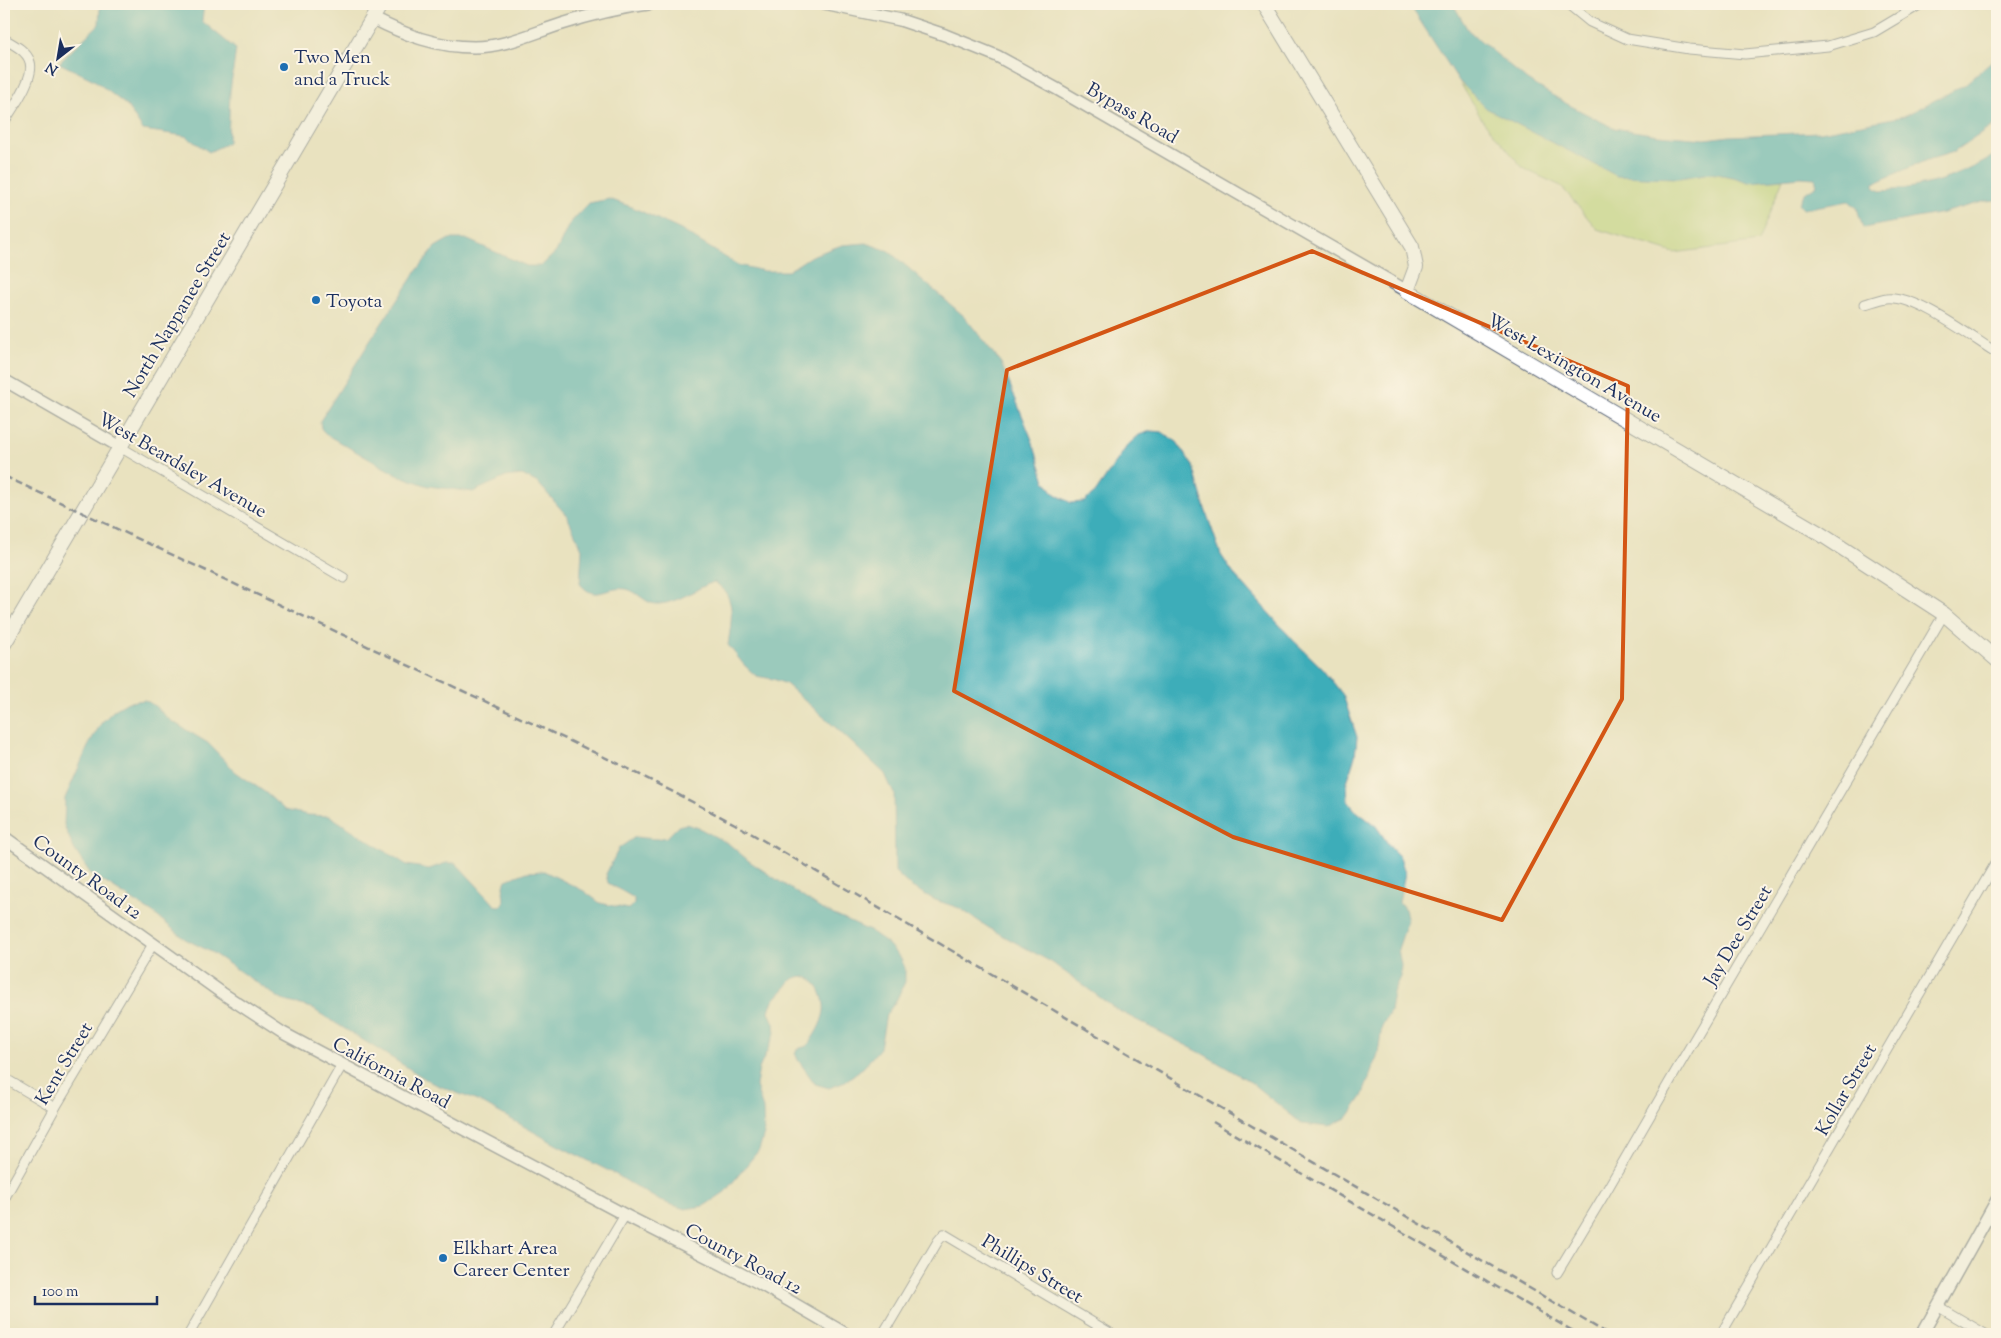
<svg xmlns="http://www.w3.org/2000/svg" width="2001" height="1338" viewBox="0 0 2001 1338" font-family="'Sorts Mill Goudy',serif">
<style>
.green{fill:#b9d479;stroke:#6a826c}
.water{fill:#3dadb9;stroke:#2c6e8c}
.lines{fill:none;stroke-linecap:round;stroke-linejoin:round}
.street-casing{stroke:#636e80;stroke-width:11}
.secondary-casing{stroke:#636e80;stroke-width:14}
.primary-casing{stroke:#636e80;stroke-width:16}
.street{stroke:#fff;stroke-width:9}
.secondary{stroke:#fff;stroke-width:11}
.primary{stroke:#fff;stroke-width:14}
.rail{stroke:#1b2f5e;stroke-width:2.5;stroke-dasharray:8 4;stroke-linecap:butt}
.marked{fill:none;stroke:#d45514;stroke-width:4;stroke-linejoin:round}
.poi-dot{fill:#1f6fb2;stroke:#fcf5e5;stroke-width:2}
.labels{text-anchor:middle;stroke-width:4;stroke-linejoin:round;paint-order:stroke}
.poi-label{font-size:19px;fill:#1b2f5e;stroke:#fcf5e5;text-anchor:start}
.street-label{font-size:19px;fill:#1b2f5e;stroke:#fcf5e5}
</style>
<rect width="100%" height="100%" fill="#fcf5e5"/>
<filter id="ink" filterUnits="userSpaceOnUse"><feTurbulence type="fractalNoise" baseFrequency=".02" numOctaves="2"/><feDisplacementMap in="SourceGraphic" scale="10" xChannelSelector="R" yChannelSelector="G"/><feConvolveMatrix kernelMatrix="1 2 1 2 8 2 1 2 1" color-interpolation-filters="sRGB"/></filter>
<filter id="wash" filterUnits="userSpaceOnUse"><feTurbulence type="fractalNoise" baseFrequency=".0096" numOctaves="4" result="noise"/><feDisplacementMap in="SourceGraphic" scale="20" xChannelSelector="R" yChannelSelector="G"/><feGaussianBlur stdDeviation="1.12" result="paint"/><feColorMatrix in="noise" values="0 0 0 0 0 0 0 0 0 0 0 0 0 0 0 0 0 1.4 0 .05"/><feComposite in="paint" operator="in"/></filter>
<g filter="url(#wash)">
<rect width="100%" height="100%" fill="#e9e2bf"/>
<!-- green -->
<path class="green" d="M1459,81L1486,108L1617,176L1679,178L1711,173L1733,177L1749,182L1783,179L1758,242L1674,253L1597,229L1561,186L1524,169L1483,121Z"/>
<!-- water -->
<g class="water">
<path d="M100,4H204L202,21L236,49L230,92L228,143L209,152L185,136L143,130L127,106L94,80L59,63L99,24Z"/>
<path d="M1409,4H1453L1468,30L1527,80L1569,105L1614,128L1658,135L1705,139L1730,136L1820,132L1904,116L1964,85L1997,56V123L1954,152L1927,160L1874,183V187L1880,191C1921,189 1963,176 1997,154V200L1986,201L1943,213L1863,228L1857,208L1849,201L1803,209L1798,203L1805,193L1817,185L1815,178L1801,177L1749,182L1733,177L1711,173L1679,178L1617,176L1486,108L1459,81Z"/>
<path d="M609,199L632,207L681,230L738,265L764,271H788L811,256L842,245L866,243L889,251L965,317L1001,363L1032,440L1045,481L1055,494L1071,503L1084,502L1095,493L1127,446L1139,435L1151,431L1162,432L1177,442L1193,466L1205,509L1221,555L1233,573L1293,640L1322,668L1343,695L1357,737L1355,756L1347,782L1348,801L1355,810L1376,826L1391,848L1400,857L1405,873L1399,902L1405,909L1408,920L1398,949L1401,965L1400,977L1393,992L1390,1012L1382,1026L1378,1054L1362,1097L1348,1117L1329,1127L1302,1124L1249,1081L1203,1054L1117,1010L1051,962L989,928L959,908L935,900L910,886L895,872L894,794L885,774L836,728L786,684L773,679L756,676L744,665L728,645C731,622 738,596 714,582C696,588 680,602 660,604C646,606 638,591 626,589C605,586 596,603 580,584L582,549L567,516L538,483L522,475L506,477L473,492L428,486L397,475L325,434L321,428L320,421L370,341L415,273L435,247L449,239H466L527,266H541L556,252L569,224L589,203Z"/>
<path d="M145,700L155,706L170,720L208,743L236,772L266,793L285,810L308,815L330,816L407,865L429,869L446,863H456L495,905L499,906L503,905C506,895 500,894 506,880L527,872L544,871L584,891L600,903L628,909L634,904V898L608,883L606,874L619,848L635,837L656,839L667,837L678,826L686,824L699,828L729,844L749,861L821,909L870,931L888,944L901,959L905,968V982L896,1001L886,1015L880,1048L864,1067L843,1083L829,1088L815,1084L798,1060L795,1053L797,1049L807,1046C814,1036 822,1024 824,1011C826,994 810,965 791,981C788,983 786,988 783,990C776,998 771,1001 769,1012L774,1023L775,1033L759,1069L756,1086L763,1109L764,1134L759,1150L725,1192L704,1206L685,1209L660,1201L613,1173L557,1145L482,1103L432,1083L311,1008L282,1000L211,952L185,939L153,913L90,873L74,849L64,825L65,798L90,742L102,722L114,710L128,702Z"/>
</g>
</g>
<g filter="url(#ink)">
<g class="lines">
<!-- street casing -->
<g class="street-casing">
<g id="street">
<path d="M1568,4L1590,22L1627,39L1689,49L1745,54L1828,46L1874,32L1921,4"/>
<path d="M4,39C13,44 27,51 30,62C35,78 12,109 4,122"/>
<path d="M1865,304C1872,302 1880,299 1887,298C1917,295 1971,337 1997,353"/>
<path d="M120,447L344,578"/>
<path d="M4,1078L55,1108"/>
<path d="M4,1199L55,1108L153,944"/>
<path d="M1557,1273L1604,1195L1677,1069L1944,614"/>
<path d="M1939,1307L1985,1334"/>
<path d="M189,1334L342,1065"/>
<path d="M554,1334L625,1215"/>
<path d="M883,1334L938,1241L944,1234L1112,1334"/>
<path d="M1721,1334L1997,861"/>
</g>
</g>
<!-- secondary casing -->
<g class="secondary-casing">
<g id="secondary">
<path d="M824,4L900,20L945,35L997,56L1057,89L1407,291"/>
<path d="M372,18C405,35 437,47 474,47C505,47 533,33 562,24C590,15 618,8 648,4"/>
<path d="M4,380L120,447"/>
<path d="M4,837L222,993L283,1033L625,1215L757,1282L846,1334"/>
<path d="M1922,1334L1997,1200"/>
</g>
</g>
<!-- primary casing -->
<g class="primary-casing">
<g id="primary">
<path d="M1264,4L1412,247L1416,267L1407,291L1819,533L1944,614L1997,660"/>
<path d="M4,644L381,4"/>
</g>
</g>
<!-- street -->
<use href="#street" class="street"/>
<!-- secondary -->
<use href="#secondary" class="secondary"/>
<!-- primary -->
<use href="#primary" class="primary"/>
<!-- rail -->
<g class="rail">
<path d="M4,476L619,764L735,824L1608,1334"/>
<path d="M1213,1122L1578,1334"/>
</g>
</g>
</g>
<!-- marked area -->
<path d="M0 0H2001V1338H0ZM1312,251L1628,386L1622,699L1502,920L1233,837L954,691L1007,370Z" fill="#e9e2bf" fill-opacity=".55" fill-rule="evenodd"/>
<path class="marked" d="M1312,251L1628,386L1622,699L1502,920L1233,837L954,691L1007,370Z"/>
<!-- markers -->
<g class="poi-dot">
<circle cx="284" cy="67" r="5"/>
<circle cx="316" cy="300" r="5"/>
<circle cx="443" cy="1258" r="5"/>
</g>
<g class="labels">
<!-- poi labels -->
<g class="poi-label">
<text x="294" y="63">Two Men<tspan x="294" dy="22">and a Truck</tspan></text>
<text x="326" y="307">Toyota</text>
<text x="453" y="1254">Elkhart Area<tspan x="453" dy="22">Career Center</tspan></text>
</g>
<!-- street labels -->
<g class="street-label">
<text transform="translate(1133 112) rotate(30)" y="7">Bypass Road</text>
<text transform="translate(176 314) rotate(-59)" y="7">North Nappanee Street</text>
<text transform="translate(1575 367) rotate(30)" y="7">West Lexington Avenue</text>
<text transform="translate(183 464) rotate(30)" y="7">West Beardsley Avenue</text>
<text transform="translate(88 876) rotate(36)" y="7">County Road 12</text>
<text transform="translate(1737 935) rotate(-59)" y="7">Jay Dee Street</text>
<text transform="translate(63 1063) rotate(-59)" y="7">Kent Street</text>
<text transform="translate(392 1072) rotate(28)" y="7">California Road</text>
<text transform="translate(1845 1089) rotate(-60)" y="7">Kollar Street</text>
<text transform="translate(744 1258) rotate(28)" y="7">County Road 12</text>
<text transform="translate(1033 1268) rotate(31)" y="7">Phillips Street</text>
</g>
</g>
<!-- margin -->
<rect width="2001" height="1338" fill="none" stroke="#fcf5e5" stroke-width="20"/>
<!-- north arrow -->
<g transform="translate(58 58) rotate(211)" stroke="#fcf5e5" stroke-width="4" paint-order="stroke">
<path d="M0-4L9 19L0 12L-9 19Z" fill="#1b2f5e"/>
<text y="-8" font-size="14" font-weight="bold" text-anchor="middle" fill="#1b2f5e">N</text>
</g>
<!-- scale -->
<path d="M35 1296v8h122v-8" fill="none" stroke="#1b2f5e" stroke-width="2.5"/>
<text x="42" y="1296" font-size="15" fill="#1b2f5e" stroke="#fcf5e5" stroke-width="4" paint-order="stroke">100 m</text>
</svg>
